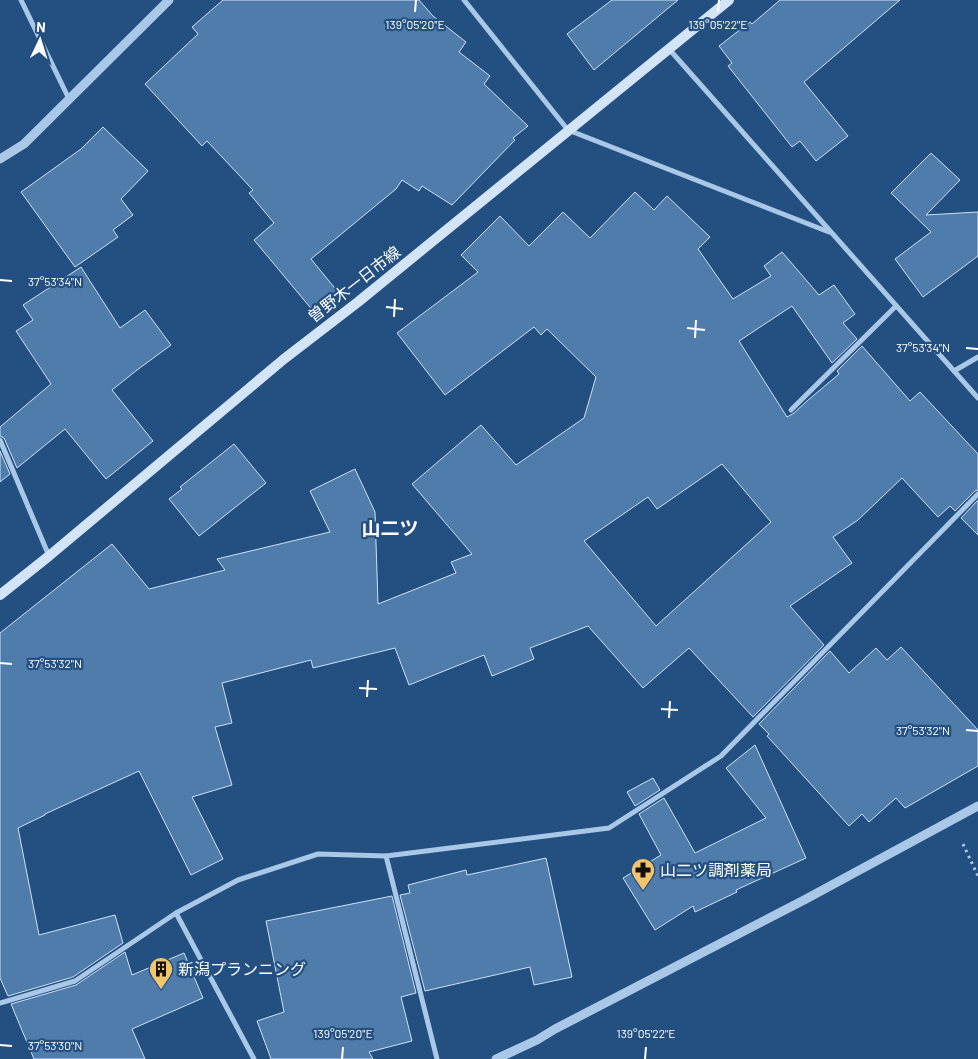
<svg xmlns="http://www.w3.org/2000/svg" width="978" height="1059" viewBox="0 0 978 1059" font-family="Barlow,'Noto Sans JP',sans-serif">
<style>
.building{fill:#507cac;stroke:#cde1f6;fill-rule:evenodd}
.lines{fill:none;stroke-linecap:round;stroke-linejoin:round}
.path{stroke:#a9c8e7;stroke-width:3;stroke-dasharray:2.5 4;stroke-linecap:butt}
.minor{stroke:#a9c8e7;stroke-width:5}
.tertiary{stroke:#a9c8e7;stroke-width:9}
.secondary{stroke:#d3e4f6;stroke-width:10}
.ticks{fill:none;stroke:#fff;stroke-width:2}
.labels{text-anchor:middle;stroke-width:4.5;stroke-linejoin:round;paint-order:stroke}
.street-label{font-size:16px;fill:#fff;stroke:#235081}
.poi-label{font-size:16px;fill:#fff;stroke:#235081;text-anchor:start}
.quarter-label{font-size:19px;font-weight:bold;fill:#fff;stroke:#235081}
.ticks-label{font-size:12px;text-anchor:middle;fill:#fff;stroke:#235081;stroke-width:4.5;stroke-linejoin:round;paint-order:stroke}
</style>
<rect width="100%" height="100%" fill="#235081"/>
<!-- building -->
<g class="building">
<path d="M223,0H419L433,16L466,42L459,52L490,76L484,84L528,126L513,138L515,140L452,205L422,186L419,191L402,180L396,189L311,259L338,292L314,312L254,240L274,223L249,193L253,190L207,141L202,146L145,84L198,34L192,27Z"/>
<path d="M612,0H678L594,70L567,34Z"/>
<path d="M780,0H900L804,82L848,136L816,161L800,141L792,147L728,66L732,63L719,46L750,22L752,24Z"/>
<path d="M103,127L148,171L121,199L133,215L113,230L118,237L75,267L21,192L81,149Z"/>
<path d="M931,153L960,180L926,215L978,212V256L923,297L895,259L931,232L891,193Z"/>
<path d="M635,192L654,210L667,196L710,237L698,249L733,299L771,276L764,266L782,252L819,295L834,285L855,314L843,323L857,339L832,363L792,306L739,341L787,417L794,413L807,401L839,374L837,371L862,346L910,401L920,392L978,454V490L975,491L955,511L950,506L938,517L902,478L858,520L833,537L852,563L790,606L824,645L753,717L689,648L643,688L588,626L530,648L534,659L492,676L484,655L409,685L395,648L313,668L311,660L222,683L232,723L215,727L232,785L192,797L223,859L191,875L139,771L45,814V815L18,828L39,935L115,915L123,943L73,977L8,996L0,978V633L112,544L149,589L225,570L217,559L330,532L310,491L355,469L375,512L378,604L456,573L451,562L472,554L412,484L481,425L516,465L584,418L596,377L547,329L541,335L534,327L445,395L397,333L478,272L461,255L500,216L529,246L563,212L590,238ZM722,464L771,522L656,626L584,541L648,497L657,509Z"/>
<path d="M81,267L120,328L145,310L171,345L137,370L112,390L153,441L106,479L65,429L17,468L4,438L0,436V427L51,384L16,331L33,320L23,305Z"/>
<path d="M234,444L266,483L199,536L169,499L182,489L180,487Z"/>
<path d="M0,451L10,474L0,482Z"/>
<path d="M978,500V535L961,518Z"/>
<path d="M901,647L978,730V766L905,808L896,798L869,822L862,814L849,826L767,736L769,734L759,724L830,651L849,673L876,648L887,660Z"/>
<path d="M755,745L806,858L736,890L737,892L695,912L693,906L655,930L623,878L661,855L639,814L664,798L695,853L766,818L726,768Z"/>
<path d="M653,778L660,790L635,806L627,792Z"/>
<path d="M546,858L572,977L534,985L530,967L425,991L400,895L410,893L408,885L466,870L467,875Z"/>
<path d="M392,896L416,993L401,997L412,1041L369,1052L373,1059H271L257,1021L284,1012L266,921Z"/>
<path d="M125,952L132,975L184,953L203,998L132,1029L145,1059H34L11,1004L76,985Z"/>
</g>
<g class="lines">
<!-- path -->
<path class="path" d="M963,844L978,876"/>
<!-- minor -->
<g class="minor">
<path d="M21,0L69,99"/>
<path d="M464,0L568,130L829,232"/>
<path d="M669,49L978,398"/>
<path d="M954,371L978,357"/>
<path d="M791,410L896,306"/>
<path d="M0,440L49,556"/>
<path d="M386,856L437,1059"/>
<path d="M176,913L254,1059"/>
<path d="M0,1003L75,981L176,913L238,880L318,854L386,856L609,828L721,756L978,494"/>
</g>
<!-- tertiary -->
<g class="tertiary">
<path d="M0,159L24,144L169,0"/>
<path d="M496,1059L537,1040L555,1029L806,899L978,806"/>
</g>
<!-- secondary -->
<path class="secondary" d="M0,595L49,556L284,359L358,302L729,0"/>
</g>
<!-- ticks -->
<path class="ticks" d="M415,12L416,0M718,12L719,0M0,280L12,281M386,307L403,309M394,317L395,299M687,328L705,330M695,338L696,320M966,348L978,349M0,663L12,664M359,688L377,689M367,697L368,680M661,709L678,710M669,718L670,701M966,730L978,731M0,1045L12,1046M342,1059L343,1047M645,1059L646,1047"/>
<!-- icons -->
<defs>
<g id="pharmacy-pin" transform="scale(1.25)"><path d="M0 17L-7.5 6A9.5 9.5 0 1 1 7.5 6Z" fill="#f2c56c" stroke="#235081"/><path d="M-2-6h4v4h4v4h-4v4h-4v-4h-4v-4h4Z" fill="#111"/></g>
<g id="building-pin" transform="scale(1.25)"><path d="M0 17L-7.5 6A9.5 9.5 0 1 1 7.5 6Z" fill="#f2c56c" stroke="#235081"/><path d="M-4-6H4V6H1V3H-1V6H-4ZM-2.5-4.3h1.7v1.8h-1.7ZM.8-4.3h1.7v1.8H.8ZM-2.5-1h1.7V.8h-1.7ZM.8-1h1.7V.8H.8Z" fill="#111"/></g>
</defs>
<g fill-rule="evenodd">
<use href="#pharmacy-pin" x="643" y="870"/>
<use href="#building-pin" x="161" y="969"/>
</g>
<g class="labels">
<!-- street labels -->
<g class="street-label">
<text transform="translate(354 284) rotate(-38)" y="6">曽野木一日市線</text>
</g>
<!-- poi labels -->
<g class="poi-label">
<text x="660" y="876">山二ツ調剤薬局</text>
<text x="178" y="975">新潟プランニング</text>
</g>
<!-- quarter labels -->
<g class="quarter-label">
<text x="390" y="535">山二ツ</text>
</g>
</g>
<g class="ticks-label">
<text x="415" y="29">139°05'20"E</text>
<text x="718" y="29">139°05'22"E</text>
<text x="55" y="286">37°53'34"N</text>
<text x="923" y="352">37°53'34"N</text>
<text x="55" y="668">37°53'32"N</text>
<text x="923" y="735">37°53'32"N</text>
<text x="343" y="1038">139°05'20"E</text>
<text x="646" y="1038">139°05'22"E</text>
<text x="55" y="1050">37°53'30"N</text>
</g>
<!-- north arrow -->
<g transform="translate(40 40) rotate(4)" stroke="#235081" stroke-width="4" paint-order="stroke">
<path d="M0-4L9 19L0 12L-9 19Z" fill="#ffffff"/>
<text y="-8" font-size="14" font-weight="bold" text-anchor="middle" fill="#ffffff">N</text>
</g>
</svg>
